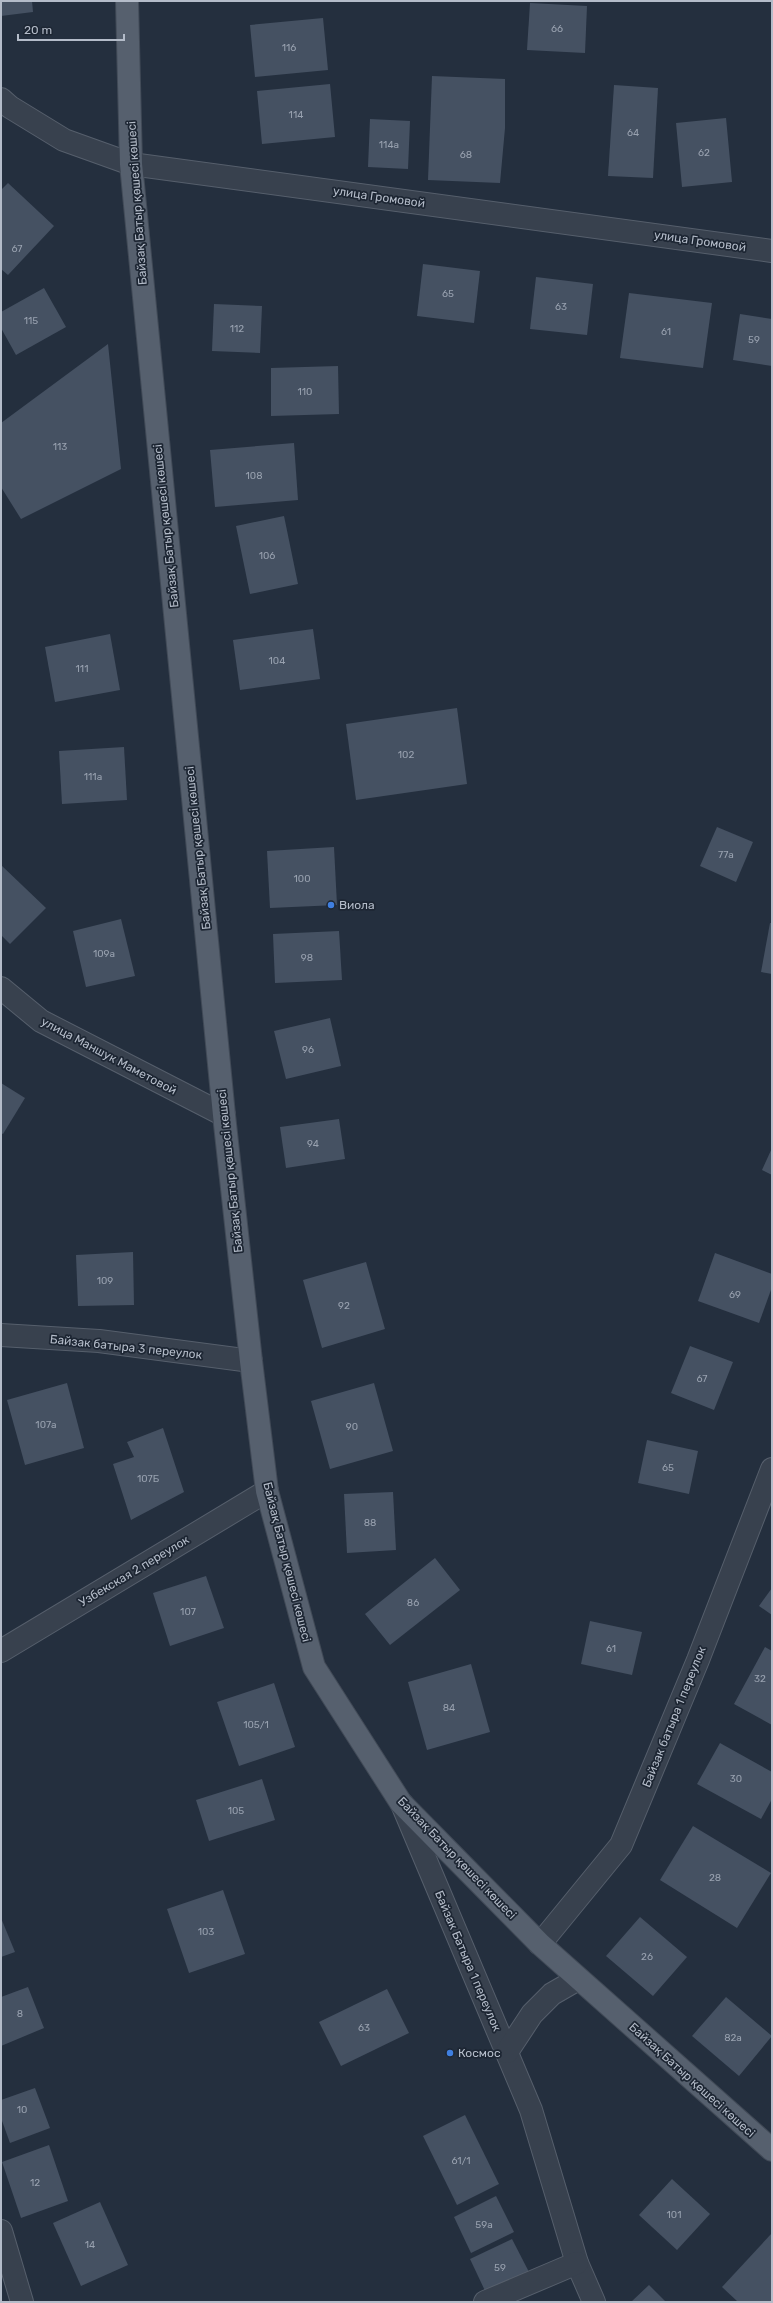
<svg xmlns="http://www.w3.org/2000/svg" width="773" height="2303" viewBox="0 0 773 2303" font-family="Rubik,sans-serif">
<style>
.building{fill:#455162}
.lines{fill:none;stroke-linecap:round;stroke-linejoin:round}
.minor-casing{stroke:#565f6c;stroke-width:24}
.major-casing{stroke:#414a57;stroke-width:24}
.minor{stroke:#38414e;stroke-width:22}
.major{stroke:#56606e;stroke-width:22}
.shop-dot{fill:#3f7fe0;stroke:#1d2633;stroke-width:1.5}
.labels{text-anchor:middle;stroke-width:3.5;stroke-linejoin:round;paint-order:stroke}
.number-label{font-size:10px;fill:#98a1af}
.street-label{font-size:12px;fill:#b4bcc9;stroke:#1d2633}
.poi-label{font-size:12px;fill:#b4bcc9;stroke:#1d2633;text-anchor:start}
</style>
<rect width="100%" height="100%" fill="#242f3e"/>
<!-- building -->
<g class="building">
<path d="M1,1H32L33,12L1,16Z"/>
<path d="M530,3L587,6L585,53L527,50Z"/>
<path d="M323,18L328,70L255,77L250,25Z"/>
<path d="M432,76L505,79V128L500,183L428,180Z"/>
<path d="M330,84L335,137L262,144L257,91Z"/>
<path d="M614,85L658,88L653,178L608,176Z"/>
<path d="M726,118L732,182L682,187L676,123Z"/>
<path d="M370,119L410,121L408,169L368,167Z"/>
<path d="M8,183L54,226L8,275L1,269V190Z"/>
<path d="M423,264L480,271L474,323L417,316Z"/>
<path d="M536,277L593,284L587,335L530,329Z"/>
<path d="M44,288L66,327L16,355L1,328V312Z"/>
<path d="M629,293L712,303L703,368L620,358Z"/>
<path d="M214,304L262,306L260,353L212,351Z"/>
<path d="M740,314L772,319V366L733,360Z"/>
<path d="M108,344L121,469L21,519L1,487V423Z"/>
<path d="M338,366L339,414L271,416V368Z"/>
<path d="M294,443L298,500L215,507L210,450Z"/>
<path d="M284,516L298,584L250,594L236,526Z"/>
<path d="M313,629L320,679L240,690L233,640Z"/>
<path d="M110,634L120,690L55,702L45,647Z"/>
<path d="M457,708L467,784L356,800L346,724Z"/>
<path d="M124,747L127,800L62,804L59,751Z"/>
<path d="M717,827L753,842L736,882L700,866Z"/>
<path d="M334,847L337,905L270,908L267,851Z"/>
<path d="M1,865L46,908L10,944L1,935Z"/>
<path d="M121,919L135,976L86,987L73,931Z"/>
<path d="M770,923H772V974L761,972Z"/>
<path d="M339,931L342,980L275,983L273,934Z"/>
<path d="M330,1018L341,1066L286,1079L274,1031Z"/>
<path d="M1,1083L25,1098L3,1134L1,1133Z"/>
<path d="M339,1119L345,1159L286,1168L280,1127Z"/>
<path d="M772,1148V1175L762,1170Z"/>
<path d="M133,1252L134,1305L78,1306L76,1255Z"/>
<path d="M715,1253L772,1274V1287L759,1323L698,1301Z"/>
<path d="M366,1262L385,1329L322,1348L303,1280Z"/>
<path d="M690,1346L733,1362L714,1410L671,1393Z"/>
<path d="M67,1383L84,1448L25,1465L7,1400Z"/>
<path d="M374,1383L393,1451L330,1469L311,1401Z"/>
<path d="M163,1428L184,1492L131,1520L113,1464L134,1457L127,1442Z"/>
<path d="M647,1440L698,1451L689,1494L638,1483Z"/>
<path d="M393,1492L396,1550L347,1553L344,1494Z"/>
<path d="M435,1558L460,1590L390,1645L365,1614Z"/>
<path d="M206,1576L224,1628L170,1646L153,1593Z"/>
<path d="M772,1588V1615L759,1606Z"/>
<path d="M590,1621L642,1632L632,1675L581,1664Z"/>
<path d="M765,1647L772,1651V1725L734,1704Z"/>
<path d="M471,1664L490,1732L427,1750L408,1682Z"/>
<path d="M274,1683L295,1747L239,1766L217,1702Z"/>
<path d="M720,1743L772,1772V1799L761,1819L697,1784Z"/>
<path d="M262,1779L275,1820L209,1841L196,1800Z"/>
<path d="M693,1826L771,1873L737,1928L660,1880Z"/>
<path d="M223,1890L245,1954L189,1973L167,1909Z"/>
<path d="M640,1917L687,1957L653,1996L606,1956Z"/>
<path d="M1,1918L15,1952L1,1957Z"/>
<path d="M28,1987L44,2028L1,2046V1997Z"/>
<path d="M387,1989L409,2033L341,2066L319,2022Z"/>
<path d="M726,1997L772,2036L739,2076L692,2036Z"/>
<path d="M35,2088L50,2128L10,2143L1,2118V2100Z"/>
<path d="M465,2115L499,2184L457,2205L423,2136Z"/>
<path d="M49,2145L68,2201L21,2218L2,2162Z"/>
<path d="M672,2179L710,2214L677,2250L639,2215Z"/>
<path d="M496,2196L514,2232L471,2253L454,2217Z"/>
<path d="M100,2202L128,2265L81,2286L53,2223Z"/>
<path d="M772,2233V2302H738L722,2287Z"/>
<path d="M512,2239L530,2274L487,2295L470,2259Z"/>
<path d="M649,2285L666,2302H631Z"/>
</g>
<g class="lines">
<!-- minor casing -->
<g class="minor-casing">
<g id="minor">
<path d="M1,99L10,107L64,140L131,164L772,251"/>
<path d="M1,988L41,1021L224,1115"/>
<path d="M1,1335L99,1341L251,1361"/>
<path d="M1,1651L267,1491"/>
<path d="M402,1804L531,2110L577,2263L594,2302"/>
<path d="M540,1944L621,1845L698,1660L772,1469"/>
<path d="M507,2052L532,2014L552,1994L578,1979"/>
<path d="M1,2231L22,2302"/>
<path d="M485,2302L577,2263"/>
</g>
</g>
<!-- major casing -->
<g class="major-casing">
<path id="major" d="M127,1L131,164L224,1115L251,1361L267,1491L314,1667L401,1803L540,1944L772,2150"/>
</g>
<!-- minor -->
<use href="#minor" class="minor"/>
<!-- major -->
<use href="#major" class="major"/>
</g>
<!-- markers -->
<g class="shop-dot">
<circle cx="331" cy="905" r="4"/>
<circle cx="450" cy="2053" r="4"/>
</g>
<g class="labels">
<!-- number labels -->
<g class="number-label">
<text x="557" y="32">66</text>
<text x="289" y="51">116</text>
<text x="296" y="118">114</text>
<text x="633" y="136">64</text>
<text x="389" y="148">114а</text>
<text x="704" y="156">62</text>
<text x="466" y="158">68</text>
<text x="17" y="252">67</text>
<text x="448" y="297">65</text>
<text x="561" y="310">63</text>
<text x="31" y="324">115</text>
<text x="237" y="332">112</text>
<text x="666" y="335">61</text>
<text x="754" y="343">59</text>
<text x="305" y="395">110</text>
<text x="60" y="450">113</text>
<text x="254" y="479">108</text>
<text x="267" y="559">106</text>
<text x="277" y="664">104</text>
<text x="82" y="672">111</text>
<text x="406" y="758">102</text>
<text x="93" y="780">111а</text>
<text x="726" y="858">77а</text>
<text x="302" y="882">100</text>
<text x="104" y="957">109а</text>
<text x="307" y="961">98</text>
<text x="308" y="1053">96</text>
<text x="313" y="1147">94</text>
<text x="105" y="1284">109</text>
<text x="735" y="1298">69</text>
<text x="344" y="1309">92</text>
<text x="702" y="1382">67</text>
<text x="46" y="1428">107а</text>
<text x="352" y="1430">90</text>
<text x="668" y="1471">65</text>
<text x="148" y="1482">107Б</text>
<text x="370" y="1526">88</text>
<text x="413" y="1606">86</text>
<text x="188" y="1615">107</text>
<text x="611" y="1652">61</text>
<text x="760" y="1682">32</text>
<text x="449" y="1711">84</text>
<text x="256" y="1728">105/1</text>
<text x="736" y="1782">30</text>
<text x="236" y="1814">105</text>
<text x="715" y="1881">28</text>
<text x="206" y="1935">103</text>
<text x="647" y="1960">26</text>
<text x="20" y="2017">8</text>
<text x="364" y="2031">63</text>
<text x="733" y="2041">82а</text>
<text x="22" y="2113">10</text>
<text x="461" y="2164">61/1</text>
<text x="35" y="2186">12</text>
<text x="674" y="2218">101</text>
<text x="484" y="2228">59а</text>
<text x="90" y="2248">14</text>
<text x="500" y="2271">59</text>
</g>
<!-- street labels -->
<g class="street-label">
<text transform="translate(379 197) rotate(8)" y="4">улица Громовой</text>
<text transform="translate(137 203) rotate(-94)" y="4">Байзақ Батыр қөшесі көшесі</text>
<text transform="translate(700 241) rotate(8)" y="4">улица Громовой</text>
<text transform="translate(166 526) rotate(-96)" y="4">Байзақ Батыр қөшесі көшесі</text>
<text transform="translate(198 848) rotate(-96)" y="4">Байзақ Батыр қөшесі көшесі</text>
<text transform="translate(109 1056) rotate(28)" y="4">улица Маншук Маметовой</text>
<text transform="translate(230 1171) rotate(-96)" y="4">Байзақ Батыр қөшесі көшесі</text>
<text transform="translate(126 1347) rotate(6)" y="4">Байзак батыра 3 переулок</text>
<text transform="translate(287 1562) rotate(76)" y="4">Байзақ Батыр қөшесі көшесі</text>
<text transform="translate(134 1571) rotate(-31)" y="4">Узбекская 2 переулок</text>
<text transform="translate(674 1717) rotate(-68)" y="4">Байзак батыра 1 переулок</text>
<text transform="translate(457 1858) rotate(46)" y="4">Байзақ Батыр қөшесі көшесі</text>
<text transform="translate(468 1961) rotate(67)" y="4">Байзак Батыра 1 переулок</text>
<text transform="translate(692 2080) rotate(42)" y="4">Байзақ Батыр қөшесі көшесі</text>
</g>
<!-- poi labels -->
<g class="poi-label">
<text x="339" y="909">Виола</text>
<text x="458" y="2057">Космос</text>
</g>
</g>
<!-- border -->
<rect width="773" height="2303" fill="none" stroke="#b4bcc9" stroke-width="4"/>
<!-- scale -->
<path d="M18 34v6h106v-6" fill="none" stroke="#b4bcc9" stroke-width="2"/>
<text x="24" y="34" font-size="12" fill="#b4bcc9" stroke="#1d2633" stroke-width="3" paint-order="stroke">20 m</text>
</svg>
